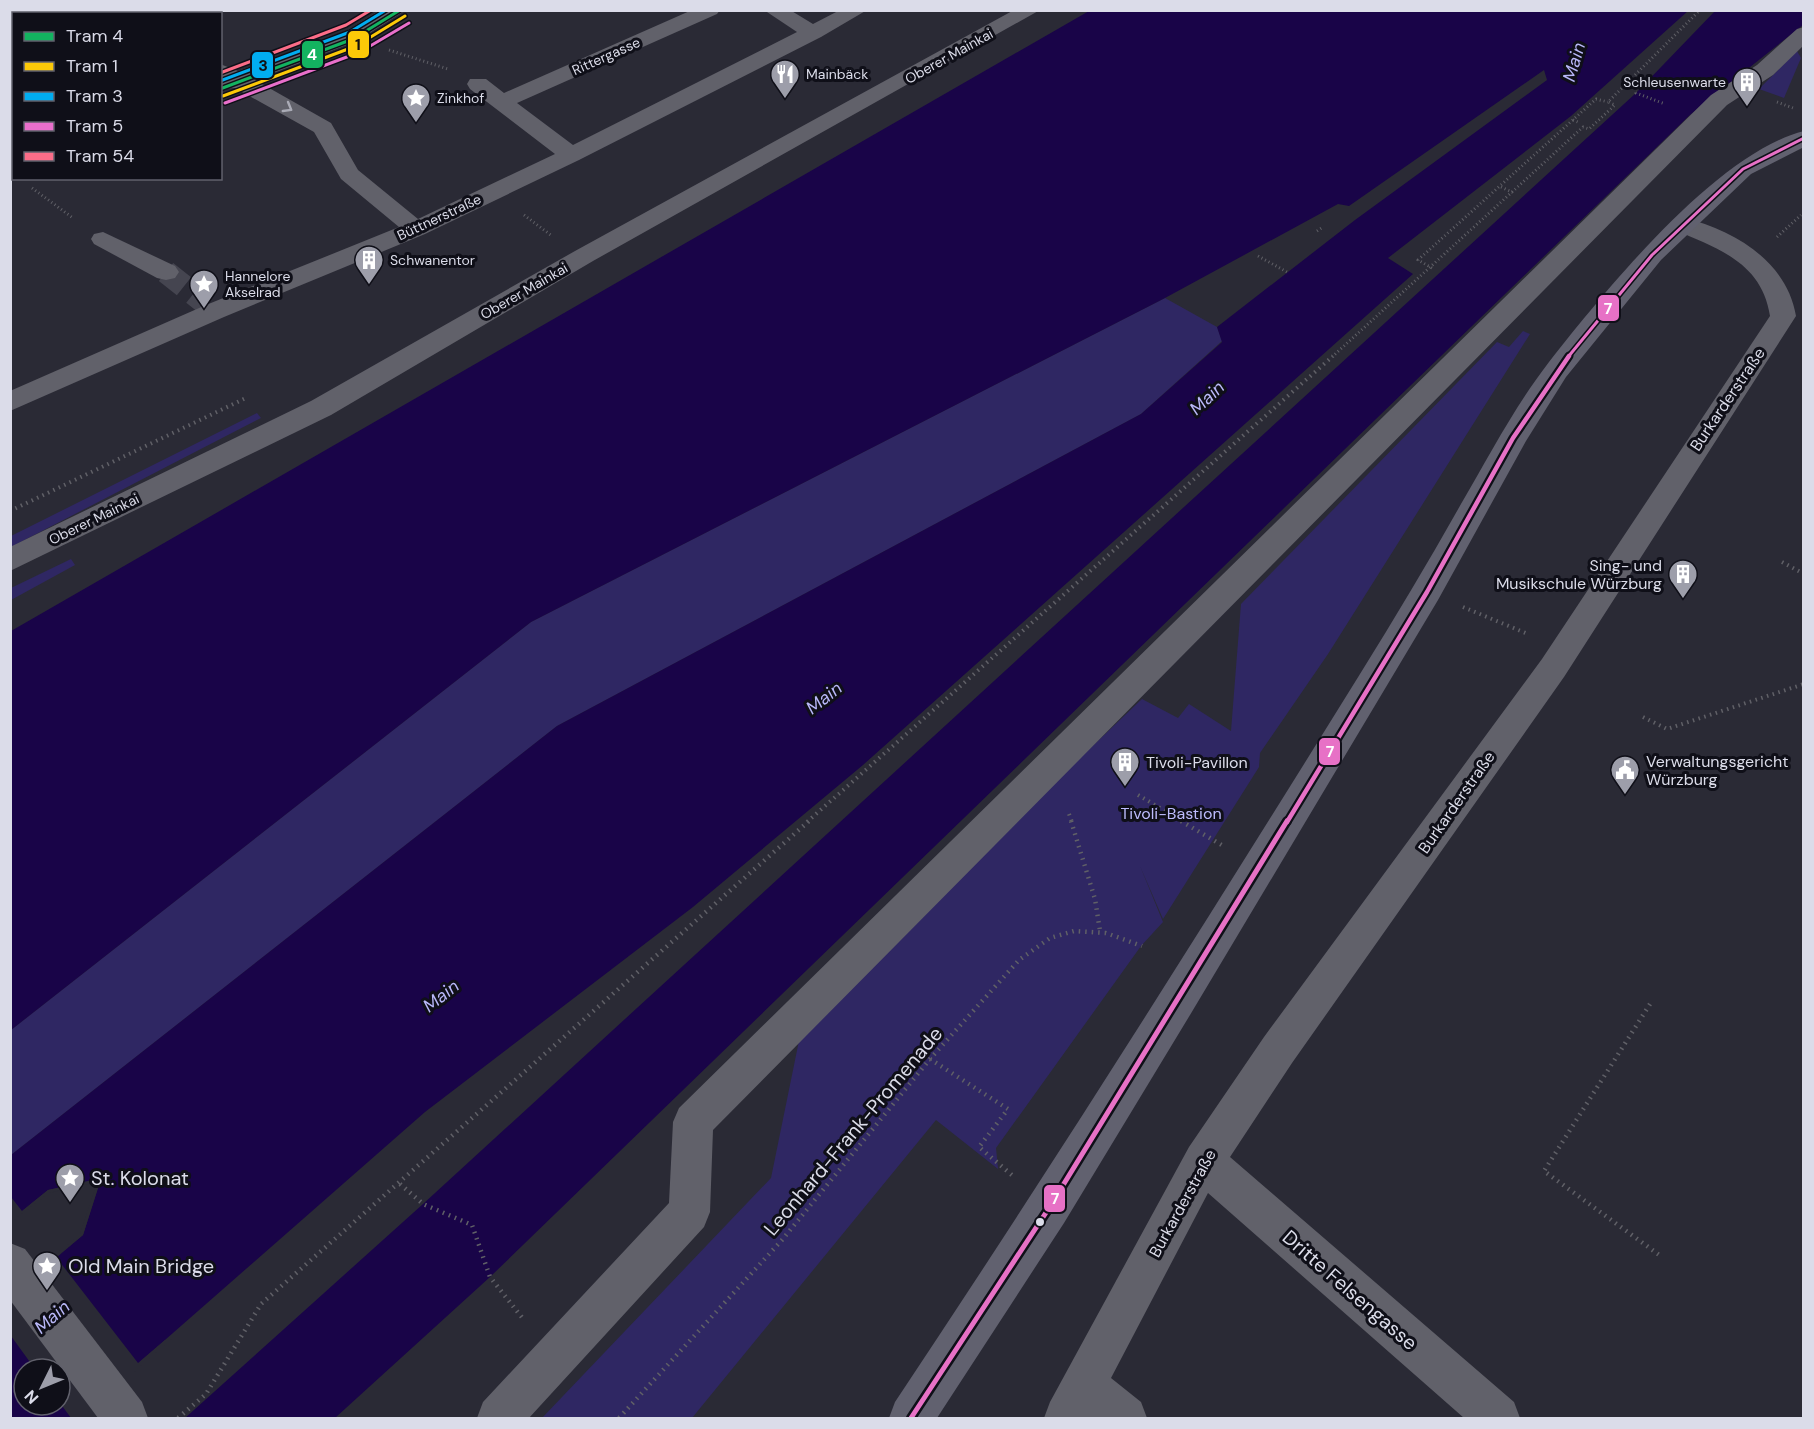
<svg xmlns="http://www.w3.org/2000/svg" width="1814" height="1429" viewBox="0 0 1814 1429" font-family="'DM Sans',sans-serif">
<style>
.green{fill:#2f2763}
.water{fill:#190448;fill-rule:evenodd}
.pier{fill:#2a2a35}
.lines{fill:none;stroke-linecap:round;stroke-linejoin:round}
.minor-tunnel{stroke:#454550;stroke-width:23;stroke-dasharray:23 12;stroke-linecap:butt}
.path-far2{stroke:#606067;stroke-width:3;stroke-dasharray:1 3;stroke-linecap:butt}
.path-far1{stroke:#606067;stroke-width:4;stroke-dasharray:1.5 4.5;stroke-linecap:butt}
.path{stroke:#606067;stroke-width:4.5;stroke-dasharray:1.5 5;stroke-linecap:butt}
.minor{fill:#61616a;fill-rule:evenodd}
.major{fill:#61616f;fill-rule:evenodd}
.bus-1-far2-casing{stroke:#0f0f18;stroke-width:6}
.bus-1-far1-casing{stroke:#0f0f18;stroke-width:9}
.bus-1-casing{stroke:#0f0f18;stroke-width:10}
.bus-1-far2{stroke:#e771c6;stroke-width:3}
.bus-1-far1{stroke:#e771c6;stroke-width:4.5}
.bus-1{stroke:#e771c6;stroke-width:5}
.tram-1-casing{stroke:#0f0f18;stroke-width:6}
.tram-2-casing{stroke:#0f0f18;stroke-width:6}
.tram-3-casing{stroke:#0f0f18;stroke-width:6}
.tram-4-casing{stroke:#0f0f18;stroke-width:6}
.tram-5-casing{stroke:#0f0f18;stroke-width:6}
.tram-1{stroke:#13b360;stroke-width:3}
.tram-2{stroke:#fcc908;stroke-width:3}
.tram-3{stroke:#01adf0;stroke-width:3}
.tram-4{stroke:#e96fcb;stroke-width:3}
.tram-5{stroke:#fb6d88;stroke-width:3}
.oneway{stroke:#aaabb6}
.bus-dot{fill:#dbdce9;stroke:#0f0f18;stroke-width:2}
.labels{text-anchor:middle;stroke-width:6;stroke-linejoin:round;paint-order:stroke}
.far-street-label{font-size:14px;fill:#dbdce9;stroke:#0f0f18}
.far-poi-label{font-size:14px;fill:#dbdce9;stroke:#0f0f18;text-anchor:start}
.street-label{font-size:16px;fill:#dbdce9;stroke:#0f0f18}
.poi-label{font-size:16px;fill:#dbdce9;stroke:#0f0f18;text-anchor:start}
.park-label{font-size:16px;fill:#bdbcfd;stroke:#0f0f18}
.water-label{font-size:18px;font-style:italic;fill:#b9b8f9;stroke:#0f0f18}
.near-street-label{font-size:20px;fill:#dbdce9;stroke:#0f0f18}
.near-poi-label{font-size:20px;fill:#dbdce9;stroke:#0f0f18;text-anchor:start}
.line-badge{stroke:#0f0f18;stroke-width:2}
.badge-label{font-size:16px;text-anchor:middle;font-weight:bold;fill:#fff}
.pale-badge-label{font-size:16px;text-anchor:middle;font-weight:bold;fill:#111}
</style>
<rect width="100%" height="100%" fill="#2a2a35"/>
<!-- green -->
<g class="green">
<path d="M1797,51L1801,58L1784,98L1759,89Z"/>
<path d="M1165,298L1217,327L1222,341L1141,414L557,726L11,1155V1030L531,622Z"/>
<path d="M1523,331L1530,334L1328,654L1260,753L1259,767L1163,919L1140,866L1163,922L1141,946L996,1148L998,1169L936,1120L692,1418H542L771,1178L803,1021L1142,699L1178,718L1189,704L1231,731L1241,604L1497,342L1509,347Z"/>
<path d="M257,413L261,418L11,547V536Z"/>
<path d="M71,559L75,565L11,600V588Z"/>
</g>
<!-- water -->
<g class="water">
<path d="M1089,11H1688L1571,116L1388,258L1413,274L863,765L693,907L425,1112L76,1418H11L10,1297L83,1235L101,1179L48,1190L11,1220V1155L557,726L1141,414L1222,342L1217,327L1355,220L1547,80L1544,70L1349,206L1338,204L1165,298L531,622L11,1030V631ZM24,1369H60V1405H24Z"/>
<path d="M1715,11H1803V25L1691,114L490,1277L335,1418H185L423,1204L1636,93Z"/>
</g>
<!-- pier -->
<path class="pier" d="M101,1178L83,1235L56,1257L138,1363L165,1340L172,1339L81,1418H71L60,1403V1369H35L11,1336L10,1293L80,1234L97,1182L49,1193L10,1223L11,1197L22,1211L48,1190Z"/>
<g class="lines">
<!-- minor-tunnel -->
<path class="minor-tunnel" d="M166,272L205,303"/>
<!-- path-far2 -->
<g class="path-far2">
<path d="M389,50L448,69"/>
<path d="M1625,86L1637,89L1636,93L1665,104"/>
<path d="M1777,102L1793,108"/>
<path d="M1573,120L1580,123"/>
<path d="M1501,187L1514,193"/>
<path d="M32,188L73,218"/>
<path d="M524,215L552,236"/>
<path d="M1317,231L1323,227"/>
<path d="M1777,237L1801,215"/>
<path d="M1258,256L1287,272"/>
<path d="M1432,268L1418,260L1596,99L1608,102"/>
<path d="M1332,357L1583,127L1589,129L1615,105L1608,102L1700,10"/>
</g>
<!-- path-far1 -->
<g class="path-far1">
<path d="M10,511L248,397"/>
<path d="M1782,562L1804,574"/>
<path d="M1463,607L1528,634"/>
<path d="M1643,717L1667,729L1804,684"/>
<path d="M1138,795L1184,822"/>
<path d="M1069,814L1072,822"/>
<path d="M807,822L1333,356"/>
</g>
<!-- path -->
<g class="path">
<path d="M1071,821L1095,899L1100,931"/>
<path d="M1181,821L1225,847"/>
<path d="M1650,1004L1544,1171L1662,1257"/>
<path d="M930,1059L1008,1109L979,1147L1013,1176"/>
<path d="M400,1184L423,1204L472,1225L490,1277L524,1320"/>
<path d="M178,1418L206,1394L261,1304L809,821"/>
<path d="M619,1418L782,1240L930,1059L1019,960L1050,938L1074,931L1106,933L1142,946"/>
</g>
<!-- minor -->
<g class="minor">
<path d="M34,10H56L54,14H32Z"/>
<path d="M158,10H179L181,14H160Z"/>
<path d="M380,10H406L357,41L255,80L331,123L358,170L418,219L555,154L470,89L467,84L470,79H486L504,93L692,10H720L717,14L517,103L573,145L797,32L764,10H790L813,24L840,10H867L821,37L579,160L425,234L224,317L10,411V391L206,305L399,227L341,179L314,132L235,88L220,89V64L238,71L343,33Z"/>
<path d="M1014,10H1040L593,261L331,415L10,571V547L311,401L575,251Z"/>
<path d="M1804,27V45L1773,75L1727,105L713,1130L710,1212L704,1227L529,1418H477L483,1402L669,1203L673,1122L679,1108L1711,95L1757,65L1797,29Z"/>
<path d="M14,30V44L10,45V31Z"/>
<path d="M14,158V172L10,173V159Z"/>
<path d="M1684,218C1735,230 1787,262 1796,316L1564,677L1292,1063L1230,1157L1514,1402L1520,1418H1464L1208,1193L1111,1378L1141,1402L1147,1418H1044L1050,1402L1189,1147L1264,1037L1542,659L1770,316C1762,263 1719,249 1675,230L1672,225L1675,220Z"/>
<path d="M103,232L175,266L179,272L175,278L166,280L157,278L94,244L91,239L94,234Z"/>
<path d="M10,1243L25,1249L142,1402L148,1418H98L10,1300Z"/>
</g>
<!-- major -->
<path class="major" d="M1804,131V147L1751,174L1661,260L1566,377L1526,441L1438,600L1190,1015L1064,1223L937,1418H889L895,1402C1055,1162 1208,919 1360,674C1395,618 1429,561 1461,504C1489,456 1515,406 1549,362C1604,292 1716,153 1804,131Z"/>
<!-- bus-1-far2 casing -->
<g class="bus-1-far2-casing">
<path id="bus-1-far2" d="M1568,357L1652,255L1743,169L1804,138"/>
</g>
<!-- bus-1-far1 casing -->
<g class="bus-1-far1-casing">
<path id="bus-1-far1" d="M1287,822L1427,592L1513,438L1569,356"/>
</g>
<!-- bus-1 casing -->
<g class="bus-1-casing">
<path id="bus-1" d="M911,1418L1049,1208L1287,821"/>
</g>
<!-- bus-1-far2 -->
<use href="#bus-1-far2" class="bus-1-far2"/>
<!-- bus-1-far1 -->
<use href="#bus-1-far1" class="bus-1-far1"/>
<!-- bus-1 -->
<use href="#bus-1" class="bus-1"/>
<!-- tram-1 casing -->
<g class="tram-1-casing">
<path id="tram-1" d="M220,89L353,39L400,10"/>
</g>
<!-- tram-2 casing -->
<g class="tram-2-casing">
<path id="tram-2" d="M223,96L356,46L405,16"/>
</g>
<!-- tram-3 casing -->
<g class="tram-3-casing">
<path id="tram-3" d="M220,81L350,32L386,10"/>
</g>
<!-- tram-4 casing -->
<g class="tram-4-casing">
<path id="tram-4" d="M225,103L360,52L409,23"/>
</g>
<!-- tram-5 casing -->
<g class="tram-5-casing">
<path id="tram-5" d="M220,73L346,25L371,10"/>
</g>
<!-- tram-1 -->
<use href="#tram-1" class="tram-1"/>
<!-- tram-2 -->
<use href="#tram-2" class="tram-2"/>
<!-- tram-3 -->
<use href="#tram-3" class="tram-3"/>
<!-- tram-4 -->
<use href="#tram-4" class="tram-4"/>
<!-- tram-5 -->
<use href="#tram-5" class="tram-5"/>
</g>
<!-- one-way arrows -->
<defs><path id="oneway-chevron" d="M-2-3.5L2.5 0L-2 3.5" fill="none" stroke-width="1.6" stroke-linecap="round" stroke-linejoin="round" transform="scale(1.5)"/></defs>
<use class="oneway" href="#oneway-chevron" transform="translate(288 108) rotate(30)"/>
<!-- icons -->
<defs>
<g id="restaurant-pin" transform="scale(1.5)"><path d="M0 17L-7.5 6A9.5 9.5 0 1 1 7.5 6Z" fill="#9d9eaa" stroke="#0f0f18"/><path d="M-5-6h1v4h1v-4h1v4h1v-4h1v5L-1.5 .5V6h-2V.5L-5-1ZM5-6V6H3V1.5H1.5Q1.5-4 5-6Z" fill="#fff"/></g>
<g id="building-pin" transform="scale(1.5)"><path d="M0 17L-7.5 6A9.5 9.5 0 1 1 7.5 6Z" fill="#9d9eaa" stroke="#0f0f18"/><path d="M-4-6H4V6H1V3H-1V6H-4ZM-2.5-4.3h1.7v1.8h-1.7ZM.8-4.3h1.7v1.8H.8ZM-2.5-1h1.7V.8h-1.7ZM.8-1h1.7V.8H.8Z" fill="#fff"/></g>
<g id="sight-pin" transform="scale(1.5)"><path d="M0 17L-7.5 6A9.5 9.5 0 1 1 7.5 6Z" fill="#9d9eaa" stroke="#0f0f18"/><path d="M0-6L1.8-2.2L6-1.7L2.9 1.2L3.7 5.4L0 3.3L-3.7 5.4L-2.9 1.2L-6-1.7L-1.8-2.2Z" fill="#fff"/></g>
<g id="civic-pin" transform="scale(1.5)"><path d="M0 17L-7.5 6A9.5 9.5 0 1 1 7.5 6Z" fill="#9d9eaa" stroke="#0f0f18"/><path d="M-.6-6.5H3V-4.5H.6V-3L4-1V1h2V6H-6V1h2V-1L-.6-3ZM-1.2 2.5V6h2.4V2.5Z" fill="#fff"/></g>
</defs>
<g fill-rule="evenodd">
<use href="#restaurant-pin" x="785" y="74"/>
<use href="#building-pin" x="1747" y="82"/>
<use href="#sight-pin" x="416" y="98"/>
<use href="#building-pin" x="369" y="260"/>
<use href="#sight-pin" x="204" y="284"/>
<use href="#building-pin" x="1683" y="574"/>
<use href="#building-pin" x="1125" y="762"/>
<use href="#civic-pin" x="1625" y="770"/>
<use href="#sight-pin" x="70" y="1178"/>
<use href="#sight-pin" x="47" y="1266"/>
</g>
<!-- markers -->
<circle class="bus-dot" cx="1040" cy="1222" r="5"/>
<g class="labels">
<!-- far-street labels -->
<g class="far-street-label">
<text transform="translate(606 56) rotate(-24)" y="5">Rittergasse</text>
<text transform="translate(949 56) rotate(-29)" y="5">Oberer Mainkai</text>
<text transform="translate(439 217) rotate(-25)" y="5">Büttnerstraße</text>
<text transform="translate(524 291) rotate(-30)" y="5">Oberer Mainkai</text>
<text transform="translate(94 519) rotate(-26)" y="5">Oberer Mainkai</text>
</g>
<!-- far-poi labels -->
<g class="far-poi-label">
<text x="806" y="79">Mainbäck</text>
<text x="1726" y="87" text-anchor="end">Schleusenwarte</text>
<text x="437" y="103">Zinkhof</text>
<text x="390" y="265">Schwanentor</text>
<text x="225" y="281">Hannelore<tspan x="225" dy="16">Akselrad</tspan></text>
</g>
<!-- street labels -->
<g class="street-label">
<text transform="translate(1727 399) rotate(-56)" y="6">Burkarderstraße</text>
<text transform="translate(1456 802) rotate(-55)" y="6">Burkarderstraße</text>
<text transform="translate(1182 1203) rotate(-61)" y="6">Burkarderstraße</text>
</g>
<!-- poi labels -->
<g class="poi-label">
<text x="1662" y="571" text-anchor="end">Sing- und<tspan x="1662" dy="18">Musikschule Würzburg</tspan></text>
<text x="1646" y="767">Verwaltungsgericht<tspan x="1646" dy="18">Würzburg</tspan></text>
<text x="1146" y="768">Tivoli-Pavillon</text>
</g>
<!-- park labels -->
<g class="park-label">
<text x="1171" y="819">Tivoli-Bastion</text>
</g>
<!-- water labels -->
<g class="water-label">
<text transform="translate(1574 62) rotate(-74)" y="6">Main</text>
<text transform="translate(1207 398) rotate(-43)" y="6">Main</text>
<text transform="translate(824 698) rotate(-38)" y="6">Main</text>
<text transform="translate(441 996) rotate(-38)" y="6">Main</text>
<text transform="translate(52 1317) rotate(-41)" y="6">Main</text>
</g>
<!-- near-street labels -->
<g class="near-street-label">
<text transform="translate(853 1131) rotate(-50)" y="7">Leonhard-Frank-Promenade</text>
<text transform="translate(1350 1290) rotate(41)" y="7">Dritte Felsengasse</text>
</g>
<!-- near-poi labels -->
<g class="near-poi-label">
<text x="91" y="1185">St. Kolonat</text>
<text x="68" y="1273">Old Main Bridge</text>
</g>
</g>
<g class="line-badge">
<rect x="347" y="30" width="23" height="29" rx="6" fill="#fcc908"/>
<rect x="301" y="40" width="23" height="29" rx="6" fill="#13b360"/>
<rect x="251" y="51" width="23" height="28" rx="6" fill="#01adf0"/>
<rect x="1597" y="294" width="23" height="28" rx="6" fill="#e771c6"/>
<rect x="1318" y="737" width="23" height="29" rx="6" fill="#e771c6"/>
<rect x="1043" y="1184" width="23" height="29" rx="6" fill="#e771c6"/>
</g>
<g class="badge-label">
<text x="312" y="60">4</text>
<text x="1608" y="314">7</text>
<text x="1330" y="757">7</text>
<text x="1055" y="1204">7</text>
</g>
<g class="pale-badge-label">
<text x="358" y="50">1</text>
<text x="263" y="71">3</text>
</g>
<!-- border -->
<rect width="1814" height="1429" fill="none" stroke="#dbdce9" stroke-width="24"/>
<!-- legend -->
<rect x="12" y="12" width="210" height="168" fill="#0f0f18" stroke="#61616c" stroke-width="1.5"/>
<rect x="24" y="32" width="30" height="9" fill="#13b360" stroke="#61616c" stroke-width="1.5"/>
<text x="66" y="42" font-size="18" fill="#dbdce9">Tram 4</text>
<rect x="24" y="62" width="30" height="9" fill="#fcc908" stroke="#61616c" stroke-width="1.5"/>
<text x="66" y="72" font-size="18" fill="#dbdce9">Tram 1</text>
<rect x="24" y="92" width="30" height="9" fill="#01adf0" stroke="#61616c" stroke-width="1.5"/>
<text x="66" y="102" font-size="18" fill="#dbdce9">Tram 3</text>
<rect x="24" y="122" width="30" height="9" fill="#e96fcb" stroke="#61616c" stroke-width="1.5"/>
<text x="66" y="132" font-size="18" fill="#dbdce9">Tram 5</text>
<rect x="24" y="152" width="30" height="9" fill="#fb6d88" stroke="#61616c" stroke-width="1.5"/>
<text x="66" y="162" font-size="18" fill="#dbdce9">Tram 54</text>
<!-- north arrow -->
<g transform="translate(42 1387) rotate(227)"><circle r="28" fill="#0f0f18" stroke="#61616c" stroke-width="1.5"/>
<path d="M0-4.5L10 22L0 15L-10 22Z" fill="#9d9eaa"/>
<text y="-9" font-size="16" font-weight="bold" text-anchor="middle" fill="#dbdce9">N</text>
</g>
</svg>
